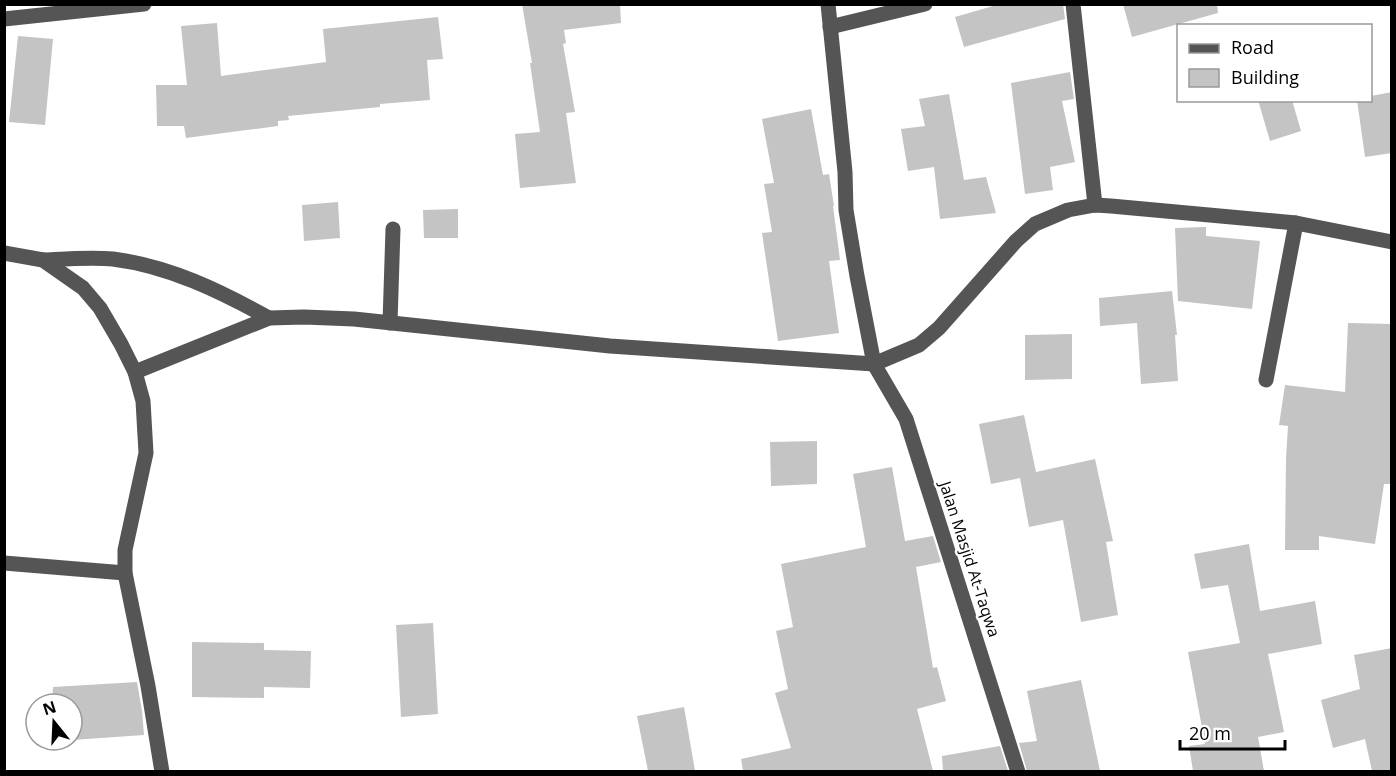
<svg xmlns="http://www.w3.org/2000/svg" width="1396" height="776" viewBox="0 0 1396 776" font-family="'Open Sans',sans-serif">
<style>
.building{fill:#c4c4c4}
.lines{fill:none;stroke-linecap:round;stroke-linejoin:round}
.minor{stroke:#555;stroke-width:15}
.labels{text-anchor:middle;stroke-width:5;stroke-linejoin:round;paint-order:stroke}
.street-label{font-size:16px;fill:#000;stroke:#fff}
</style>
<rect width="100%" height="100%" fill="#fff"/>
<!-- building -->
<g class="building">
<path d="M522,4H620L621,23L564,30L566,43L563,44L575,112L566,113L576,183L520,188L515,134L540,132L530,63H532Z"/>
<path d="M1000,4H1063L1065,19L964,47L955,17Z"/>
<path d="M1123,4H1217L1218,13L1132,37Z"/>
<path d="M438,17L443,59L427,60L430,100L380,104V107L288,116L289,120L278,121V126L186,138L184,126H157L156,85H187L181,26L217,23L221,76L326,62L323,29Z"/>
<path d="M18,36L53,39L45,125L9,122Z"/>
<path d="M1070,72L1074,99L1062,101L1075,162L1050,167L1053,190L1025,194L1011,83Z"/>
<path d="M1392,92V153L1365,157L1357,100H1371V96Z"/>
<path d="M949,94L964,180L986,177L996,213L940,219L934,167L908,171L901,129L925,126L919,99Z"/>
<path d="M1258,100H1292L1301,131L1270,141Z"/>
<path d="M811,109L823,175L829,174L834,206H833L840,260L829,261L839,333L778,341L762,233L772,232L764,184L774,183L762,119Z"/>
<path d="M338,202L340,238L304,241L302,205Z"/>
<path d="M458,209V238H424L423,210Z"/>
<path d="M1206,227V236L1260,241L1252,309L1178,301L1175,228Z"/>
<path d="M1172,291L1177,335H1175L1178,381L1141,384L1137,323L1100,326L1099,298Z"/>
<path d="M1348,323L1392,324V484H1384L1375,544L1319,536V550H1285L1286,458L1288,426L1279,425L1285,385L1345,392Z"/>
<path d="M1072,334V379L1025,380V335Z"/>
<path d="M1024,415L1036,472L1095,459L1113,541L1106,542L1118,615L1081,622L1063,520L1029,527L1020,478L991,484L979,424Z"/>
<path d="M817,441V484L771,486L770,442Z"/>
<path d="M892,467L905,541L933,536L941,562L916,567L933,668L937,667L946,701L917,709L933,771H743L741,759L791,748L775,693L788,689L776,631L793,627L781,564L866,547L853,474Z"/>
<path d="M1249,544L1260,611L1315,601L1322,644L1268,654L1284,732L1258,737L1264,771H1193L1189,746L1205,744L1188,652L1240,643L1228,585L1201,589L1194,554Z"/>
<path d="M433,623L438,714L401,717L396,625Z"/>
<path d="M192,642L264,643V650L311,651L310,688L264,687V698L192,697Z"/>
<path d="M1392,648V771H1372L1365,739L1333,748L1321,700L1360,689L1354,655Z"/>
<path d="M1081,680L1100,771H1027L1019,743L1037,741L1027,691Z"/>
<path d="M137,682L142,711L144,735L72,740V704H52L53,687Z"/>
<path d="M684,707L695,771H648L637,716Z"/>
<path d="M1000,746L1008,771H943L942,756Z"/>
</g>
<g class="lines">
<!-- minor -->
<g class="minor">
<path d="M828,4L845,172L846,210L857,276L874,364L906,419L1018,772"/>
<path d="M1073,4L1095,205"/>
<path d="M4,19L144,4"/>
<path d="M830,27L925,4"/>
<path d="M4,253L43,260L83,288L100,308L121,344L135,372L269,318L304,317L354,319L610,346L874,364L919,345L939,328L1016,241L1035,224L1068,210L1095,205L1111,206L1296,223L1392,242"/>
<path d="M43,260C65,259 90,257 113,259C169,266 220,291 269,318"/>
<path d="M390,323L393,229"/>
<path d="M135,372L143,401L146,453L125,550V573L148,686L162,772"/>
<path d="M1266,380L1296,223"/>
<path d="M4,563L125,573"/>
</g>
</g>
<g class="labels">
<!-- street labels -->
<g class="street-label">
<text transform="translate(970 559) rotate(72)" y="6">Jalan Masjid At-Taqwa</text>
</g>
</g>
<!-- border -->
<rect width="1396" height="776" fill="none" stroke="#000000" stroke-width="12"/>
<!-- legend -->
<rect x="1177" y="24" width="195" height="78" fill="#ffffff" stroke="#999999" stroke-width="1.5"/>
<rect x="1189" y="44" width="30" height="9" fill="#555555" stroke="#999999" stroke-width="1.5"/>
<text x="1231" y="54" font-size="18" fill="#000000">Road</text>
<rect x="1189" y="69" width="30" height="18" fill="#c4c4c4" stroke="#999999" stroke-width="1.5"/>
<text x="1231" y="84" font-size="18" fill="#000000">Building</text>
<!-- north arrow -->
<g transform="translate(54 722) rotate(342)"><circle r="28" fill="#ffffff" stroke="#999999" stroke-width="1.5"/>
<path d="M0-4.5L10 22L0 15L-10 22Z" fill="#000000"/>
<text y="-9" font-size="16" font-weight="bold" text-anchor="middle" fill="#000000">N</text>
</g>
<!-- scale -->
<path d="M1180 740v9h105v-9" fill="none" stroke="#000000" stroke-width="3"/>
<text x="1189" y="740" font-size="18" fill="#000000" stroke="#ffffff" stroke-width="4.5" paint-order="stroke">20 m</text>
</svg>
